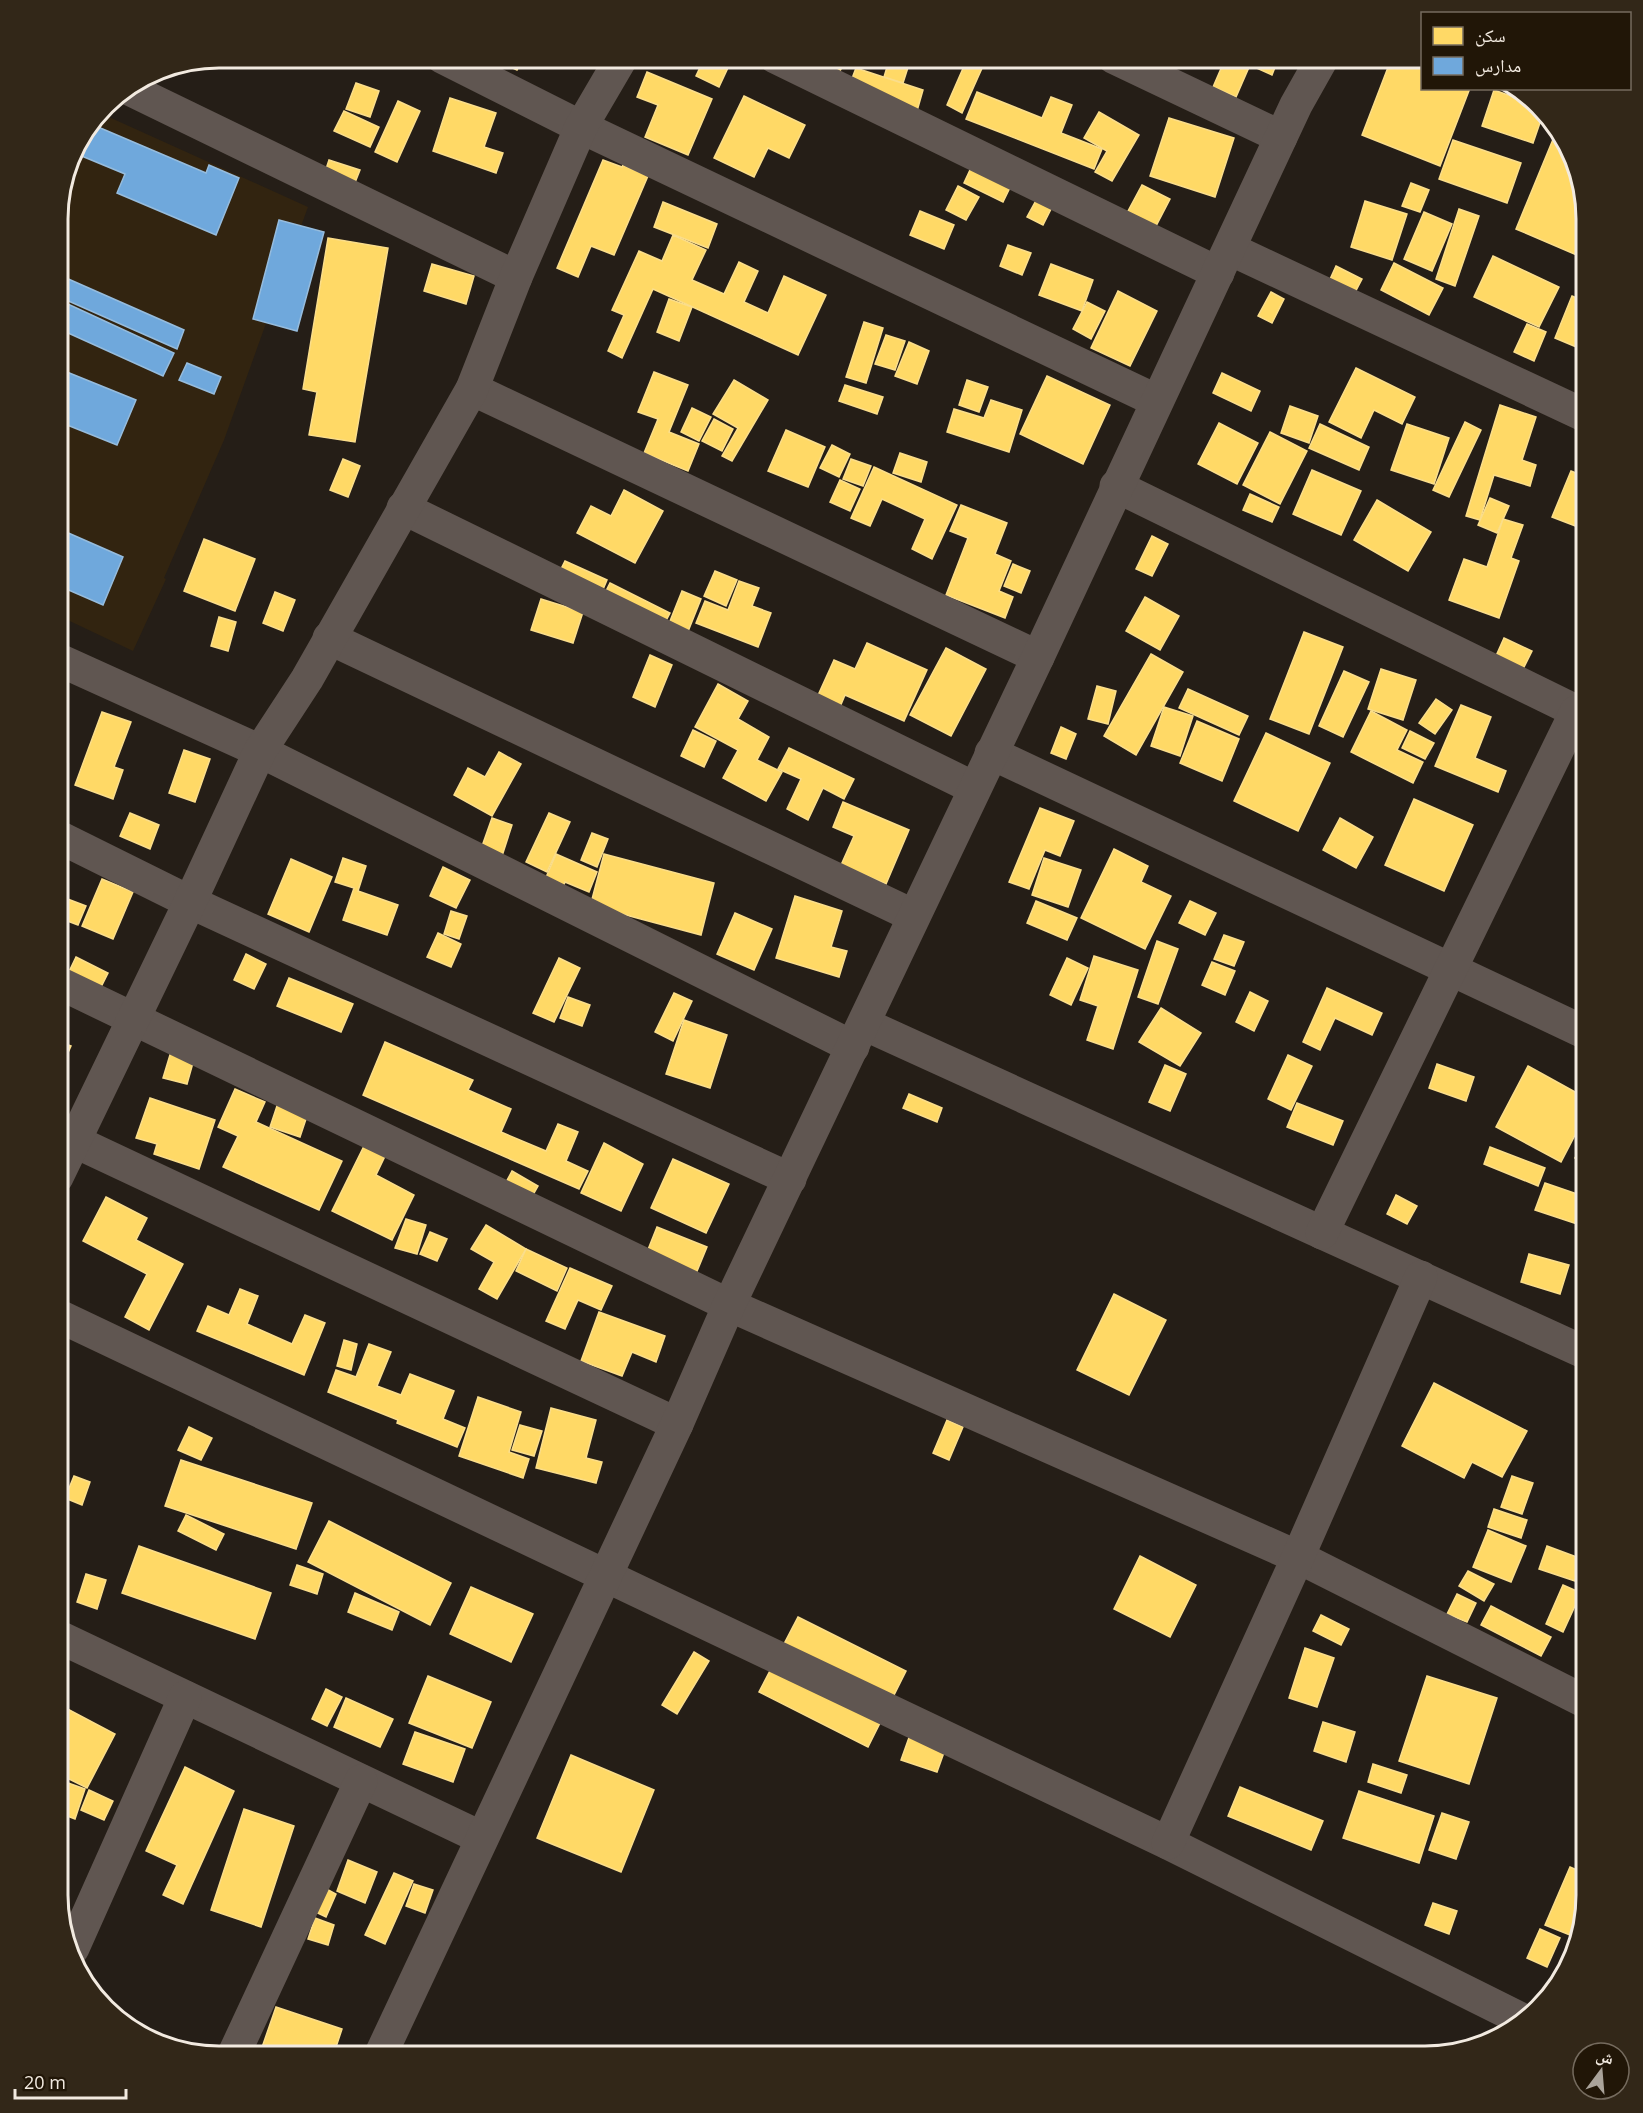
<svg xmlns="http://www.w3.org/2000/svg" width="1643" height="2113" viewBox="0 0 1643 2113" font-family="'Open Sans','Noto Naskh Arabic',sans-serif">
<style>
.built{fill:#322410}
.homes{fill:#ffd966;stroke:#fbde8b;stroke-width:1.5}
.schools{fill:#6fa8dc;stroke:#96bcdd;stroke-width:1.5}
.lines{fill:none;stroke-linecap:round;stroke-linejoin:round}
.minor{stroke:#605651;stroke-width:33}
.tertiary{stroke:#605651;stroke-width:33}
.rim{fill:none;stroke:#f2eae0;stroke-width:3}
</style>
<rect width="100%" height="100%" fill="#251e17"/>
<!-- built -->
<path class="built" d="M100,113L308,207L224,440L164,578L166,579L133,651L57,615V207L74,147Z"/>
<!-- homes -->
<g class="homes">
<path d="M499,57H524L517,70L497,61Z"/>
<path d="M705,57H733L719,87L696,76Z"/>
<path d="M812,57H847L836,79Z"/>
<path d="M890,57L911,58L903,83L884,77Z"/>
<path d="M968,57H987L962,113L947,105Z"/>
<path d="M1226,57H1279L1272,75L1250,65L1236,97L1213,87Z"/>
<path d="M1392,57H1422V88H1470L1440,166L1362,135Z"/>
<path d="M856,68L923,90L917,111L848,89Z"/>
<path d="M647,72L712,99L688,155L645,137L658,105L637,97Z"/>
<path d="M356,83L379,91L370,117L346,109Z"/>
<path d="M1494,90L1531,103L1543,114L1533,143L1482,126Z"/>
<path d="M977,92L1042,118L1051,97L1072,105L1061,133L1102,149L1094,169L966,119Z"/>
<path d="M744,96L805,125L789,158L768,148L754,177L714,158Z"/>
<path d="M450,98L496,113L484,147L503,153L496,173L433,151Z"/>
<path d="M398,101L420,111L397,162L375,152Z"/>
<path d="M344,111L379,127L370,147L334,131Z"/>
<path d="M1099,112L1139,135L1112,181L1095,172L1107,151L1084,138Z"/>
<path d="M1169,118L1234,138L1215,197L1150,176Z"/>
<path d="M1554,137L1563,141L1586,218V259L1516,229Z"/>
<path d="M1453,140L1521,163L1507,203L1439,179Z"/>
<path d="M976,157L1016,175L1003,202L964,183Z"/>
<path d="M329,160L360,170L354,185L324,175Z"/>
<path d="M603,160L622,167L623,165L648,176L614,255L591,246L578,277L557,268Z"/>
<path d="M1411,183L1429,190L1420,212L1402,206Z"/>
<path d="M1142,185L1170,199L1155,228L1127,213Z"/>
<path d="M958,186L979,197L966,220L946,210Z"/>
<path d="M1039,195L1054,203L1043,225L1027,217Z"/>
<path d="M1365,201L1407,214L1392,260L1351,247Z"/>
<path d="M663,202L717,224L708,248L654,227Z"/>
<path d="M1459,209L1479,216L1455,286L1436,279Z"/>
<path d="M920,211L954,225L944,249L910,235Z"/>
<path d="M1424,212L1452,224L1432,271L1404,259Z"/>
<path d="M673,235L706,250L692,280L724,294L739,262L758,271L744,302L768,313L784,276L826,295L798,355L653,289L622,358L608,351L624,315L612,310L639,251L662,261Z"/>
<path d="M328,238L388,248L355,442L309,435L317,392L303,389Z"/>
<path d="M1008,245L1031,253L1022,275L1000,266Z"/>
<path d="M1493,256L1559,287L1539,327L1474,297Z"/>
<path d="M1394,263L1443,288L1429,315L1381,290Z"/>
<path d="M432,264L474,276L466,304L424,291Z"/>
<path d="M1051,264L1093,280L1082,311L1039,295Z"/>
<path d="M1336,266L1362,279L1352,298L1327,286Z"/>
<path d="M1118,291L1157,311L1130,366L1091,348Z"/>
<path d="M1271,292L1284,299L1272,323L1258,316Z"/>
<path d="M1572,296L1586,302V351L1555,338Z"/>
<path d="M669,299L692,307L679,341L657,332Z"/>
<path d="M1087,302L1105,311L1091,339L1073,329Z"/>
<path d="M864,322L883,328L866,383L846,377Z"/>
<path d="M1527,324L1546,332L1534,361L1514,352Z"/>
<path d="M886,335L905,341L895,370L875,364Z"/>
<path d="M909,342L929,351L917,384L895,376Z"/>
<path d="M1356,368L1415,397L1402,424L1374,410L1361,438L1329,422Z"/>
<path d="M654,372L688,385L669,432L699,444L688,471L644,453L658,419L638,412Z"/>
<path d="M1222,373L1260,391L1251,411L1213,393Z"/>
<path d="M1047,376L1110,405L1083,464L1020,434Z"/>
<path d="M734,380L768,400L732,461L722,456L738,428L713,414Z"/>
<path d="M967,380L988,387L979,412L959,405Z"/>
<path d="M845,385L883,397L877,414L839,401Z"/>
<path d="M991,400L1022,410L1009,452L947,432L954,409L984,418Z"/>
<path d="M1500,405L1536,417L1522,460L1536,465L1530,486L1494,475L1480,520L1466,516Z"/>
<path d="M1290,406L1318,416L1309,443L1281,433Z"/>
<path d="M692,408L711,417L699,441L681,432Z"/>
<path d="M714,419L733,429L722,451L702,441Z"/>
<path d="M1465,422L1481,430L1449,497L1433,490Z"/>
<path d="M1219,423L1258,443L1237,484L1198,464Z"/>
<path d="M1320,424L1369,447L1359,470L1309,448Z"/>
<path d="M1407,424L1449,438L1434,484L1391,470Z"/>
<path d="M786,430L825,447L808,487L768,471Z"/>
<path d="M1270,432L1307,451L1280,504L1243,485Z"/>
<path d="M832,445L850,454L839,477L820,468Z"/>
<path d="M900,453L927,462L921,482L893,473Z"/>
<path d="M343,459L360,466L348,497L330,490Z"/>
<path d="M851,459L871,466L863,486L843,479Z"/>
<path d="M874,467L957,505L932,559L912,549L925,519L882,499L870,526L851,518Z"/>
<path d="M1312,470L1361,491L1341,535L1293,514Z"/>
<path d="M1571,471L1586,477V508L1578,527L1552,517Z"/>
<path d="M840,480L860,489L850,511L830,502Z"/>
<path d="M624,490L663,511L635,563L577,533L591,506L611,516Z"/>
<path d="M1250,494L1279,507L1272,522L1243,510Z"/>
<path d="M1490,498L1509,506L1497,533L1478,525Z"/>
<path d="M1377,500L1431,532L1408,571L1354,540Z"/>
<path d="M961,505L1007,523L995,554L1011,561L999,591L1013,597L1005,618L946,595L968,538L950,531Z"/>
<path d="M1503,519L1523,525L1511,558L1519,561L1499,618L1449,600L1464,559L1487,567Z"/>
<path d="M1152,536L1168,544L1152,576L1136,569Z"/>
<path d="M204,539L255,559L235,611L184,591Z"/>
<path d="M565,561L607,580L599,599L556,579Z"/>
<path d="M1013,564L1030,571L1021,593L1004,586Z"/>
<path d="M715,571L737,580L726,606L704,596Z"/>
<path d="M739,581L759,588L752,606L771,613L758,647L696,623L705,601L728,610Z"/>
<path d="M610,583L670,613L660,632L601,601Z"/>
<path d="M682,591L701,599L685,639L666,631Z"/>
<path d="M275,592L295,600L283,631L263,623Z"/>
<path d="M1145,597L1179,616L1160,650L1126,631Z"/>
<path d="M541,599L583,612L573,643L531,630Z"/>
<path d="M219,617L236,622L228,651L211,646Z"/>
<path d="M1304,632L1343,647L1309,734L1270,719Z"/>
<path d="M1504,638L1532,651L1523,669L1496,656Z"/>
<path d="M867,643L927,670L904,721L845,695L837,714L814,704L834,660L855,669Z"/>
<path d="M946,648L986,669L951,736L910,715Z"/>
<path d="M1151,654L1183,672L1136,755L1104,736Z"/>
<path d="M650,655L672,665L655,707L633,697Z"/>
<path d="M1381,669L1416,680L1403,720L1368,709Z"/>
<path d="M1344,671L1369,682L1343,737L1319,726Z"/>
<path d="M718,684L748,701L738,719L769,737L757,760L782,772L766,801L723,778L738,750L695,727Z"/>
<path d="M1097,686L1116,691L1108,724L1088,719Z"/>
<path d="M1188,689L1248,716L1239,735L1179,708Z"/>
<path d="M1436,699L1452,710L1435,734L1419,723Z"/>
<path d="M1461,705L1491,717L1475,758L1506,771L1498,792L1435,766Z"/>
<path d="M1164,707L1193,716L1180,756L1151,746Z"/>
<path d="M1371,711L1407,730L1397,750L1423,762L1413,783L1351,752Z"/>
<path d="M102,712L131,722L114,767L123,770L113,799L75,785Z"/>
<path d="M1197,721L1239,739L1222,781L1180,763Z"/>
<path d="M1061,727L1076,734L1066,759L1051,753Z"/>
<path d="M693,730L716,741L704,767L681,756Z"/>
<path d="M1410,731L1434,743L1425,759L1402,748Z"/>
<path d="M1266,733L1330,763L1298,831L1234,801Z"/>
<path d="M789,748L854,779L844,799L823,788L808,820L787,809L801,779L778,769Z"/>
<path d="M184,750L210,759L195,802L169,793Z"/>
<path d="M499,752L521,764L492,816L454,795L468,768L485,777Z"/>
<path d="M1414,799L1473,825L1444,891L1385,865Z"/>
<path d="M843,802L909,830L886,884L841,865L854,836L833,827Z"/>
<path d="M1040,808L1074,821L1060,856L1045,850L1029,889L1009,882Z"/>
<path d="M130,813L159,825L150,849L120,836Z"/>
<path d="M549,813L570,822L547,872L526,862Z"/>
<path d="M492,818L512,825L502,856L481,849Z"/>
<path d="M1340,818L1373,837L1356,868L1323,850Z"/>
<path d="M592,833L608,839L597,867L581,860Z"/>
<path d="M1114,849L1148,866L1141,882L1171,896L1145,949L1081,918Z"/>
<path d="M556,854L597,872L589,892L565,882L556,903L538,896Z"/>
<path d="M604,854L714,883L701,935L607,910L587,918Z"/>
<path d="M343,858L366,866L358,891L398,905L387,935L343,920L354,888L335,882Z"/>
<path d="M1044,858L1081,870L1068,907L1032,895Z"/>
<path d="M291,859L332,877L309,932L268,914Z"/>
<path d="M443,867L470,880L456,908L430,896Z"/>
<path d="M102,879L133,892L113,939L82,926Z"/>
<path d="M57,881L66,884L57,910Z"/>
<path d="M795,896L842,911L831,947L847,951L839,977L776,958Z"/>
<path d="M65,898L86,906L78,925L57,917Z"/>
<path d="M1036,901L1077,918L1067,940L1027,923Z"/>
<path d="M1190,901L1216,913L1205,935L1179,923Z"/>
<path d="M451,911L467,916L459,939L444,934Z"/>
<path d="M735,913L772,929L754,970L717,954Z"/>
<path d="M438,933L461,944L451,967L427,957Z"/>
<path d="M1224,935L1244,942L1234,966L1214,959Z"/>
<path d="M57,938L64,940L57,958Z"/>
<path d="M1157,941L1178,949L1158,1004L1138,997Z"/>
<path d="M246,954L266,964L254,989L234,980Z"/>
<path d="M1094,956L1138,970L1113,1049L1087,1040L1098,1006L1080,1000Z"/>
<path d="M76,957L108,973L99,991L67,976Z"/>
<path d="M559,958L580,968L554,1022L533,1013Z"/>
<path d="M1067,958L1088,968L1071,1005L1050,995Z"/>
<path d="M1212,962L1235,971L1225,995L1202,985Z"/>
<path d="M289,978L353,1004L341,1032L277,1006Z"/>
<path d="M1327,988L1382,1013L1372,1035L1335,1018L1320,1050L1303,1042Z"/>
<path d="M1250,992L1268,1001L1254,1031L1236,1022Z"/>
<path d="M674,993L692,1001L673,1041L655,1032Z"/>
<path d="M568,997L590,1005L582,1026L560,1018Z"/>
<path d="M1161,1008L1201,1033L1180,1066L1139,1042Z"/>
<path d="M684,1020L727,1035L710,1088L666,1074Z"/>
<path d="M57,1041L71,1046L59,1073L57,1072Z"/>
<path d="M385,1042L473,1080L468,1090L511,1109L501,1132L546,1151L558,1124L578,1132L566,1161L588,1171L579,1189L363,1095Z"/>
<path d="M173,1045L196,1052L187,1084L163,1078Z"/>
<path d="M1288,1055L1312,1066L1291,1110L1268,1099Z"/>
<path d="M1437,1064L1474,1077L1466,1101L1429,1088Z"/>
<path d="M1165,1065L1186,1074L1170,1111L1149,1102Z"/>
<path d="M1528,1066L1586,1098V1114L1561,1162L1496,1127Z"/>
<path d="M235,1089L265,1102L256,1122L342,1161L319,1210L223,1167L238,1136L218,1127Z"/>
<path d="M909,1094L942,1108L937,1122L903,1108Z"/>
<path d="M150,1098L215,1120L199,1169L154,1154L157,1144L136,1138Z"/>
<path d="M278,1103L308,1113L300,1137L270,1127Z"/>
<path d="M1297,1103L1343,1121L1333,1145L1287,1127Z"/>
<path d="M1586,1139V1164L1575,1158Z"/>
<path d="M604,1143L643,1164L621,1211L581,1193Z"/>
<path d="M365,1144L386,1154L376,1175L414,1195L392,1240L332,1211Z"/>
<path d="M1490,1147L1545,1168L1538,1186L1484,1164Z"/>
<path d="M673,1159L729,1184L706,1233L651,1208Z"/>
<path d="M512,1171L538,1186L530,1200L504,1186Z"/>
<path d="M1545,1183L1586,1197V1227L1535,1210Z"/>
<path d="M1396,1195L1417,1206L1407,1224L1387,1214Z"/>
<path d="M106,1197L147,1218L136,1240L183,1264L149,1330L125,1317L147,1274L83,1241Z"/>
<path d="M406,1219L426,1225L417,1254L395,1248Z"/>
<path d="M486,1225L526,1249L497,1299L479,1289L494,1262L471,1249Z"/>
<path d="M657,1227L707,1247L695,1276L645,1257Z"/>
<path d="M430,1232L447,1239L437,1261L420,1254Z"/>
<path d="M526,1249L567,1268L557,1291L516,1271Z"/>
<path d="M1529,1254L1569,1265L1560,1294L1521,1282Z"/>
<path d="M570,1268L612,1286L601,1310L578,1300L565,1329L546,1321Z"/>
<path d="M240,1289L258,1296L247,1324L292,1344L305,1315L325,1323L304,1375L197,1331L208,1306L229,1315Z"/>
<path d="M1114,1294L1166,1320L1129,1395L1077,1370Z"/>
<path d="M599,1312L665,1336L656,1362L632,1352L622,1376L581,1361Z"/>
<path d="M344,1340L357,1344L351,1370L337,1366Z"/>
<path d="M369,1344L391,1352L377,1386L401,1395L410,1374L454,1391L443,1419L465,1428L457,1447L397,1423L398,1420L328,1392L336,1370L356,1377Z"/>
<path d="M1434,1383L1527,1431L1502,1477L1472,1462L1464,1478L1402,1446Z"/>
<path d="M478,1397L521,1412L509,1452L529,1459L523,1478L459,1456Z"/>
<path d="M551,1408L596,1420L586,1458L602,1462L596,1483L536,1468Z"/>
<path d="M947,1420L963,1427L949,1460L933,1453Z"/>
<path d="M520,1425L542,1431L534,1456L512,1450Z"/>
<path d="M189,1427L212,1438L201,1460L178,1450Z"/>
<path d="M181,1460L312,1503L296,1549L165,1506Z"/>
<path d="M74,1476L90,1482L82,1505L65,1498Z"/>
<path d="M1512,1476L1533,1483L1522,1514L1501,1507Z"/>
<path d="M1494,1509L1527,1520L1521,1538L1488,1527Z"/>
<path d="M186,1515L224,1534L216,1550L178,1531Z"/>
<path d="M329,1521L451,1583L430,1625L308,1562Z"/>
<path d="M1488,1530L1526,1546L1511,1582L1473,1567Z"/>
<path d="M139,1546L271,1593L255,1639L122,1593Z"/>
<path d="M1547,1546L1582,1559L1575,1581L1539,1569Z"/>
<path d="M1140,1556L1196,1585L1170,1637L1114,1609Z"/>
<path d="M297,1565L323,1574L317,1594L290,1585Z"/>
<path d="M1468,1571L1494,1584L1484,1601L1459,1586Z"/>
<path d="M86,1574L106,1580L97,1609L77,1602Z"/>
<path d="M1563,1585L1581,1593L1563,1632L1546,1624Z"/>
<path d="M471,1587L533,1614L511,1662L450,1634Z"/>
<path d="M355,1593L399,1612L392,1630L348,1612Z"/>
<path d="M1457,1594L1476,1603L1467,1622L1447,1614Z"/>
<path d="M1491,1606L1551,1637L1541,1656L1481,1625Z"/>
<path d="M1321,1615L1349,1629L1341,1645L1313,1631Z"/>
<path d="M1586,1615V1638L1576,1632Z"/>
<path d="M798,1617L906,1671L868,1747L759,1692Z"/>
<path d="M1305,1648L1334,1658L1317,1707L1289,1698Z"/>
<path d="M694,1652L709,1661L677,1714L662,1705Z"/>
<path d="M428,1676L491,1702L472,1748L409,1723Z"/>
<path d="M1427,1676L1497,1698L1469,1784L1399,1761Z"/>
<path d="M326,1689L342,1697L327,1726L312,1719Z"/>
<path d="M346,1698L393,1719L380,1747L334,1727Z"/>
<path d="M58,1704L115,1734L87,1788L57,1773V1759L63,1748L57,1745Z"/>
<path d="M916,1718L952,1730L937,1772L901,1760Z"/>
<path d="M1323,1722L1355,1732L1346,1762L1314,1751Z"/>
<path d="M415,1732L465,1749L453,1782L403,1764Z"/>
<path d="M571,1755L654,1790L621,1872L537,1838Z"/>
<path d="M1373,1764L1407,1775L1401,1793L1368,1782Z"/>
<path d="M185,1767L234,1791L183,1904L163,1895L177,1865L146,1851Z"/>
<path d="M57,1779L85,1789L75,1819L57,1812Z"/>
<path d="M1240,1787L1323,1821L1311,1850L1228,1816Z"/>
<path d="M89,1790L113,1801L104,1820L81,1810Z"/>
<path d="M1359,1791L1434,1816L1419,1863L1343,1838Z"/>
<path d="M244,1809L294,1826L261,1927L211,1910Z"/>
<path d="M1442,1813L1469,1822L1456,1859L1429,1850Z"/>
<path d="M348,1860L377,1872L365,1903L337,1891Z"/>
<path d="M1570,1867L1586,1874V1895L1575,1937L1545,1925Z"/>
<path d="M394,1873L413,1881L385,1944L365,1935Z"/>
<path d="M57,1874L63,1876L57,1894Z"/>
<path d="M414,1884L433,1890L425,1913L406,1906Z"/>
<path d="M319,1885L336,1894L326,1917L309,1909Z"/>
<path d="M1433,1903L1457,1911L1449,1934L1425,1925Z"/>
<path d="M315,1918L334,1925L328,1945L308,1939Z"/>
<path d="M1540,1929L1560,1938L1547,1967L1527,1958Z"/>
<path d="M276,2007L342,2029L333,2056H259Z"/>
</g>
<!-- schools -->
<g class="schools">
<path d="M91,124L206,173L209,165L239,178L216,235L117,193L125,174L72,152L74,147Z"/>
<path d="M279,220L324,232L297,331L253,319Z"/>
<path d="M57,274L184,330L177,349L57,296Z"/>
<path d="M57,299L174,353L163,376L57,328Z"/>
<path d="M187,363L221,377L214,394L179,380Z"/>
<path d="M57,368L136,400L117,445L57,421Z"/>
<path d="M57,528L123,557L103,605L57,585Z"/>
</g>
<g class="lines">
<!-- minor -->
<g class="minor">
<path d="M442,57L581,127L1157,401"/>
<path d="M775,57L1218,273"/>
<path d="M1113,57L1281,137"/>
<path d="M127,88L516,277"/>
<path d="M1230,249L1586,416"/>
<path d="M472,389L1038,657"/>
<path d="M1116,486L1586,716"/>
<path d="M403,508L974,788"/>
<path d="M329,638L914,916"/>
<path d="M57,659L260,751L853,1047"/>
<path d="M991,753L1586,1033"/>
<path d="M57,836L190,902L790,1179"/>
<path d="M57,982L729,1305L1298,1557L1586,1702"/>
<path d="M864,1024L1586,1353"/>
<path d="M57,1133L677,1424"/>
<path d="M57,1177L190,902L260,751L307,679L472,389L516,277L581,127L622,57"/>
<path d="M1322,1233L1576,712"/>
<path d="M57,1315L1168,1843L1523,2020"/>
<path d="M57,1636L482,1838"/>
<path d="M1168,1843L1298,1557L1421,1277"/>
<path d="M73,1948L185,1697"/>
<path d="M233,2056L361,1781"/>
</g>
<!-- tertiary -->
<path class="tertiary" d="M380,2056L677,1424L729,1305L1038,657L1296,105L1323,57"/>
</g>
<!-- crop -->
<path d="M0 0H1643V2113H0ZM219 68H1425A151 151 0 0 1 1576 219V1895A151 151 0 0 1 1425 2046H219A151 151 0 0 1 68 1895V219A151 151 0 0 1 219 68Z" fill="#322718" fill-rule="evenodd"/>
<path class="rim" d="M219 68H1425A151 151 0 0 1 1576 219V1895A151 151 0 0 1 1425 2046H219A151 151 0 0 1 68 1895V219A151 151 0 0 1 219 68Z"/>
<!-- legend -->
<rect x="1421" y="12" width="210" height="78" fill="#211607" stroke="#756b5e" stroke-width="1.5"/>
<rect x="1433" y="27" width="30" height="18" fill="#ffd966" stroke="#756b5e" stroke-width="1.5"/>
<text x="1475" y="42" font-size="18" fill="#f2eae0">سكن</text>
<rect x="1433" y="57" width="30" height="18" fill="#6fa8dc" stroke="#756b5e" stroke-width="1.5"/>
<text x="1475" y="72" font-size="18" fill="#f2eae0">مدارس</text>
<!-- north arrow -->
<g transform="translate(1601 2071) rotate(16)"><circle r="28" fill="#211607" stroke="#756b5e" stroke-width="1.5"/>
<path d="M0-4.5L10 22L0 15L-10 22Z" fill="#aaa39a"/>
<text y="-9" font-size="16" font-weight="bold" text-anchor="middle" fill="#f2eae0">ش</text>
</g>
<!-- scale -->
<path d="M15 2089v9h111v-9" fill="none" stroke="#f2eae0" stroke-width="3"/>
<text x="24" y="2089" font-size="18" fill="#f2eae0" stroke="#211607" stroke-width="4.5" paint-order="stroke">20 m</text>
</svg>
